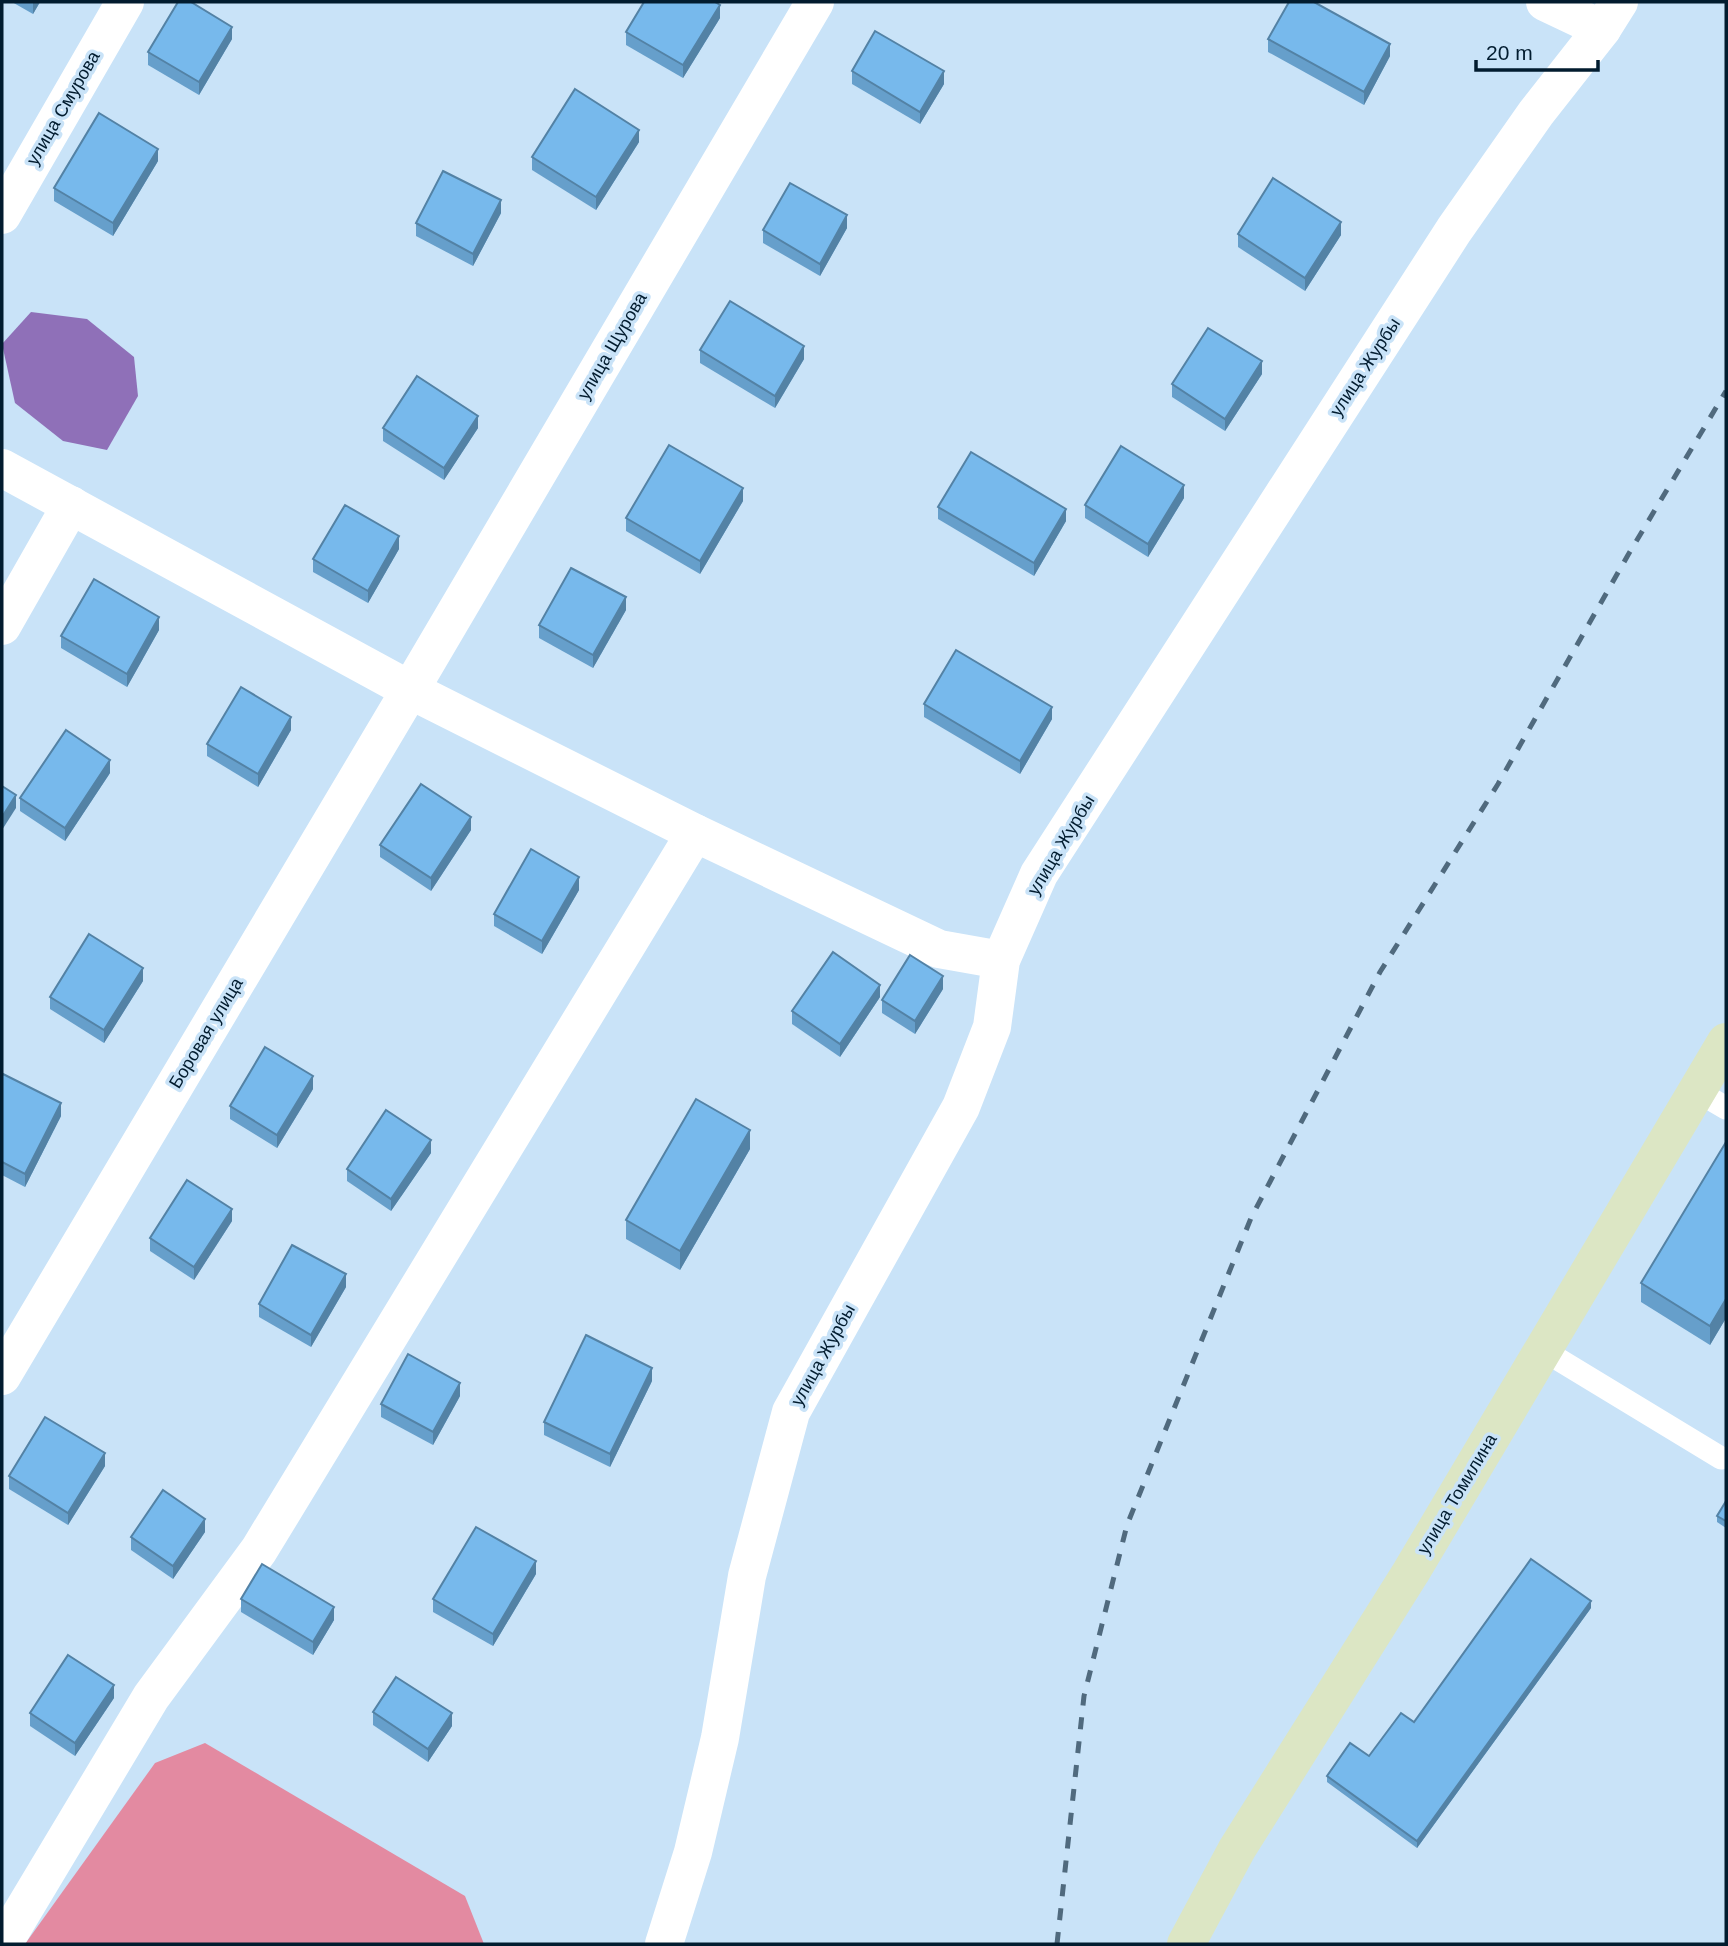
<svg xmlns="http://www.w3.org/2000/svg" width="1728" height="1946" viewBox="0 0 1728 1946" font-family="Helvetica,sans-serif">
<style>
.forest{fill:#e38aa1}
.water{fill:#8f70b8}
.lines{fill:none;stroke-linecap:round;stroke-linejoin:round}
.lane{stroke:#fff;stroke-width:23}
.street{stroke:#fff;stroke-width:38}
.secondary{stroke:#dce6c4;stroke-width:38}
.rail{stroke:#506a7e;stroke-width:5;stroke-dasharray:12 12;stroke-linecap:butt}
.wall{fill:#669fcb}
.shaded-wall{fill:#5382a5}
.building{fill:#77b9ec;stroke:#5382a5;stroke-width:2}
.labels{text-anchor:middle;stroke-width:7;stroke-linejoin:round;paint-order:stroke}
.street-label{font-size:18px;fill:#021c2f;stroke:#c9e3f8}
</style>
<rect width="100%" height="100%" fill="#c9e3f8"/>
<!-- forest -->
<path class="forest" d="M205,1743L465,1896L484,1944H25L155,1763Z"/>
<!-- water -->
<path class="water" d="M31,312L87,319L134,357L138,396L107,450L63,441L15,403L2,344Z"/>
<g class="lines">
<!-- lane -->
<g class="lane">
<path d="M1697,1091L1726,1108"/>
<path d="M1543,1350L1721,1458"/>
</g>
<!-- street -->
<g class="street">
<path d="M1545,2L1602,29"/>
<path d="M2,215L125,2"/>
<path d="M2,468L410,690L695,833L939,949L1001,960"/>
<path d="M2,626L71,505"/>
<path d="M2,1376L410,690L815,2"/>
<path d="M3,1944L151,1697L259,1550L695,833"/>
<path d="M664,1944L693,1852L720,1738L747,1576L791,1412L961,1107L992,1027L1001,960L1039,874L1454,230L1536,113L1602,29L1619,2"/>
</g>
<!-- secondary -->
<path class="secondary" d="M1186,1944L1237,1849L1411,1572L1726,1042"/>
<!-- rail -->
<path class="rail" d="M1057,1944L1084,1696L1127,1525L1251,1218L1380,972L1498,784L1628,555L1726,391"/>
</g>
<!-- wall -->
<g class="wall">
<path d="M12,2H40L33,14Z"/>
<path d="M720,18L683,78L626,45V32Z"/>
<path d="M232,39L199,95L148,65V52Z"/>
<path d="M1268,39L1390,56L1364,105L1268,52Z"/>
<path d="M852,71L944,84L920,124L852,84Z"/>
<path d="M639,142L596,210L532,170V157Z"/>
<path d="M158,161L113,236L54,201V188Z"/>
<path d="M501,213L473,266L416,236V223Z"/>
<path d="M847,228L820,276L763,243V230Z"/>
<path d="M1238,234L1341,235L1305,291L1238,247Z"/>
<path d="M700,350L804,359L775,408L700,363Z"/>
<path d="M1262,374L1225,431L1172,397V384Z"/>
<path d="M383,428H478L444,480L383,441Z"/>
<path d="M1184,498L1148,557L1085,518V505Z"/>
<path d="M743,501L700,574L626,531V518Z"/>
<path d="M938,507L1066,521L1034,576L938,519Z"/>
<path d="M399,549L368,603L313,572V559Z"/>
<path d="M626,610L593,668L539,638V625Z"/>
<path d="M159,630L127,687L61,648V636Z"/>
<path d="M924,704L1052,719L1020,774L924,717Z"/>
<path d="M291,730L258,787L207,756V744Z"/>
<path d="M110,773L65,841L20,811V798Z"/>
<path d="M471,830L431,891L380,857V845Z"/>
<path d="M579,890L542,954L494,926V914Z"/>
<path d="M143,981L104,1043L50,1009V997Z"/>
<path d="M943,989L915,1034L882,1013V1000Z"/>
<path d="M880,997L840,1057L792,1024V1011Z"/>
<path d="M2,1076L61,1116L25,1187L2,1175Z"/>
<path d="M313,1089L277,1148L230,1119V1106Z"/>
<path d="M1726,1142V1318L1710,1345L1641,1302V1283Z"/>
<path d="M750,1149L680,1270L626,1239V1220Z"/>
<path d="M431,1153L391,1211L347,1181V1169Z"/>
<path d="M232,1221L194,1280L150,1251V1238Z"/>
<path d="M346,1287L311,1347L259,1317V1304Z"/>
<path d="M652,1381L610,1467L544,1435V1422Z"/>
<path d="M460,1396L433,1445L381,1417V1404Z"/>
<path d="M105,1466L68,1525L9,1489V1476Z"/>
<path d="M1726,1501V1528L1717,1522V1516Z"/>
<path d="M205,1532L173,1579L131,1550V1537Z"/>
<path d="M536,1574L493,1646L433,1612V1599Z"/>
<path d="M241,1599L334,1620L313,1655L241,1612Z"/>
<path d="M1591,1608L1417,1848L1327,1782V1776L1369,1756L1414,1722Z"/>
<path d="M114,1698L75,1756L30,1726V1713Z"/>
<path d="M373,1712L452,1726L428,1762L373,1725Z"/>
</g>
<!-- shaded-wall -->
<g class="shaded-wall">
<path d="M33,2H40L33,14Z"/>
<path d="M720,5V18L683,78V65Z"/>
<path d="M232,27V39L199,95V82Z"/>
<path d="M1390,44V56L1364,105V92Z"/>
<path d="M944,71V84L920,124V112Z"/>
<path d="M639,130V142L596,210V197Z"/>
<path d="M158,149V161L113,236V223Z"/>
<path d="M501,200V213L473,266V254Z"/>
<path d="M847,215V228L820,276V264Z"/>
<path d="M1341,222V235L1305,291V278Z"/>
<path d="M804,346V359L775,408V396Z"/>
<path d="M1262,361V374L1225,431V419Z"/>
<path d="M478,416V428L444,480V468Z"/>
<path d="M1184,485V498L1148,557V544Z"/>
<path d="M743,488V501L700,574V561Z"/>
<path d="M1066,509V521L1034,576V563Z"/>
<path d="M399,536V549L368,603V591Z"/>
<path d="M626,597V610L593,668V655Z"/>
<path d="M159,617V630L127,687V674Z"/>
<path d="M1052,707V719L1020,774V761Z"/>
<path d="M291,717V730L258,787V774Z"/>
<path d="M110,760V773L65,841V828Z"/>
<path d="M16,795V808L2,830V817Z"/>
<path d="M471,817V830L431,891V878Z"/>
<path d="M579,877V890L542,954V941Z"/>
<path d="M143,968V981L104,1043V1030Z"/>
<path d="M943,976V989L915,1034V1021Z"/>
<path d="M880,985V997L840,1057V1044Z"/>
<path d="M313,1076V1089L277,1148V1135Z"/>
<path d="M61,1103V1116L25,1187V1174Z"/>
<path d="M750,1130V1149L680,1270V1251Z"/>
<path d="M431,1140V1153L391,1211V1199Z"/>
<path d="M232,1209V1221L194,1280V1267Z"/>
<path d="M346,1274V1287L311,1347V1335Z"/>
<path d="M1726,1299V1318L1710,1345V1326Z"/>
<path d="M652,1368V1381L610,1467V1454Z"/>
<path d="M460,1383V1396L433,1445V1432Z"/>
<path d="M105,1453V1466L68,1525V1513Z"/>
<path d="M205,1519V1532L173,1579V1566Z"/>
<path d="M536,1561V1574L493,1646V1634Z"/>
<path d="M1591,1601V1608L1417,1848V1841Z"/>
<path d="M334,1607V1620L313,1655V1642Z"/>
<path d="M114,1685V1698L75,1756V1743Z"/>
<path d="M452,1713V1726L428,1762V1749Z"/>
</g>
<!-- building -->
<g class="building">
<path d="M178,2H191L232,27L199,82L148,52Z"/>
<path d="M644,2H715L720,5L683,65L626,32Z"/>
<path d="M1289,2H1314L1390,44L1364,92L1268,39Z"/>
<path d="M875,31L944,71L920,112L852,71Z"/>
<path d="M575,89L639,130L596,197L532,157Z"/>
<path d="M99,113L158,149L113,223L54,188Z"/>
<path d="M443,171L501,200L473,254L416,223Z"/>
<path d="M1273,178L1341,222L1305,278L1238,234Z"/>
<path d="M790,183L847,215L820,264L763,230Z"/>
<path d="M730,301L804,346L775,396L700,350Z"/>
<path d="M1208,328L1262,361L1225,419L1172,384Z"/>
<path d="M417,376L478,416L444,468L383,428Z"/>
<path d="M669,445L743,488L700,561L626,518Z"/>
<path d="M1121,446L1184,485L1148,544L1085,505Z"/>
<path d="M971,452L1066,509L1034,563L938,507Z"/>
<path d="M345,505L399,536L368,591L313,559Z"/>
<path d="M571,568L626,597L593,655L539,625Z"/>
<path d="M94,579L159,617L127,674L61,636Z"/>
<path d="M956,650L1052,707L1020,761L924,704Z"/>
<path d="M241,687L291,717L258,774L207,744Z"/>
<path d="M66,730L110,760L65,828L20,798Z"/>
<path d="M421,784L471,817L431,878L380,845Z"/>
<path d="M2,786L16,795L2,817Z"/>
<path d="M531,849L579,877L542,941L494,914Z"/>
<path d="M89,934L143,968L104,1030L50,997Z"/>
<path d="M833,952L880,985L840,1044L792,1011Z"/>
<path d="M910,955L943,976L915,1021L882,1000Z"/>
<path d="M265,1047L313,1076L277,1135L230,1106Z"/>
<path d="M3,1074L61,1103L25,1174L2,1162V1076Z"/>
<path d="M696,1099L750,1130L680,1251L626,1220Z"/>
<path d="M386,1110L431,1140L391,1199L347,1169Z"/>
<path d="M1726,1142V1299L1710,1326L1641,1283Z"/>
<path d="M187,1180L232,1209L194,1267L150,1238Z"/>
<path d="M292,1245L346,1274L311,1335L259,1304Z"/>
<path d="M586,1335L652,1368L610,1454L544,1422Z"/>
<path d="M408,1354L460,1383L433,1432L381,1404Z"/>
<path d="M45,1417L105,1453L68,1513L9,1476Z"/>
<path d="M163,1490L205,1519L173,1566L131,1537Z"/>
<path d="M1726,1501V1521L1717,1516Z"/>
<path d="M476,1527L536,1561L493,1634L433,1599Z"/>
<path d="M1531,1559L1591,1601L1417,1841L1327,1776L1350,1743L1369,1756L1401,1713L1414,1722Z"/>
<path d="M262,1564L334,1607L313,1642L241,1599Z"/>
<path d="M68,1655L114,1685L75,1743L30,1713Z"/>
<path d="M396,1677L452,1713L428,1749L373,1712Z"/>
</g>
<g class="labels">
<!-- street labels -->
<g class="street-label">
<text transform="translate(63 108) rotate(-60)" y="6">улица Смурова</text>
<text transform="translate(612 346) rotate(-60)" y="6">улица Щурова</text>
<text transform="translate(1365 367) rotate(-57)" y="6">улица Журбы</text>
<text transform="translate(1061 845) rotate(-59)" y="6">улица Журбы</text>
<text transform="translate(206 1033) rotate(-59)" y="6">Боровая улица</text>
<text transform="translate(823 1355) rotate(-61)" y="6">улица Журбы</text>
<text transform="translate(1457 1494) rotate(-59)" y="6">улица Томилина</text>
</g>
</g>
<!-- border -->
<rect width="1728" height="1946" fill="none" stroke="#021c2f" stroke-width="7"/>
<!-- scale -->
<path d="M1476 60v10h122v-10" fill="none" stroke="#021c2f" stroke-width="3.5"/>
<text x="1486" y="60" font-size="21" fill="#021c2f" stroke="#c9e3f8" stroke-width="5" paint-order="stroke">20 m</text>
</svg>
